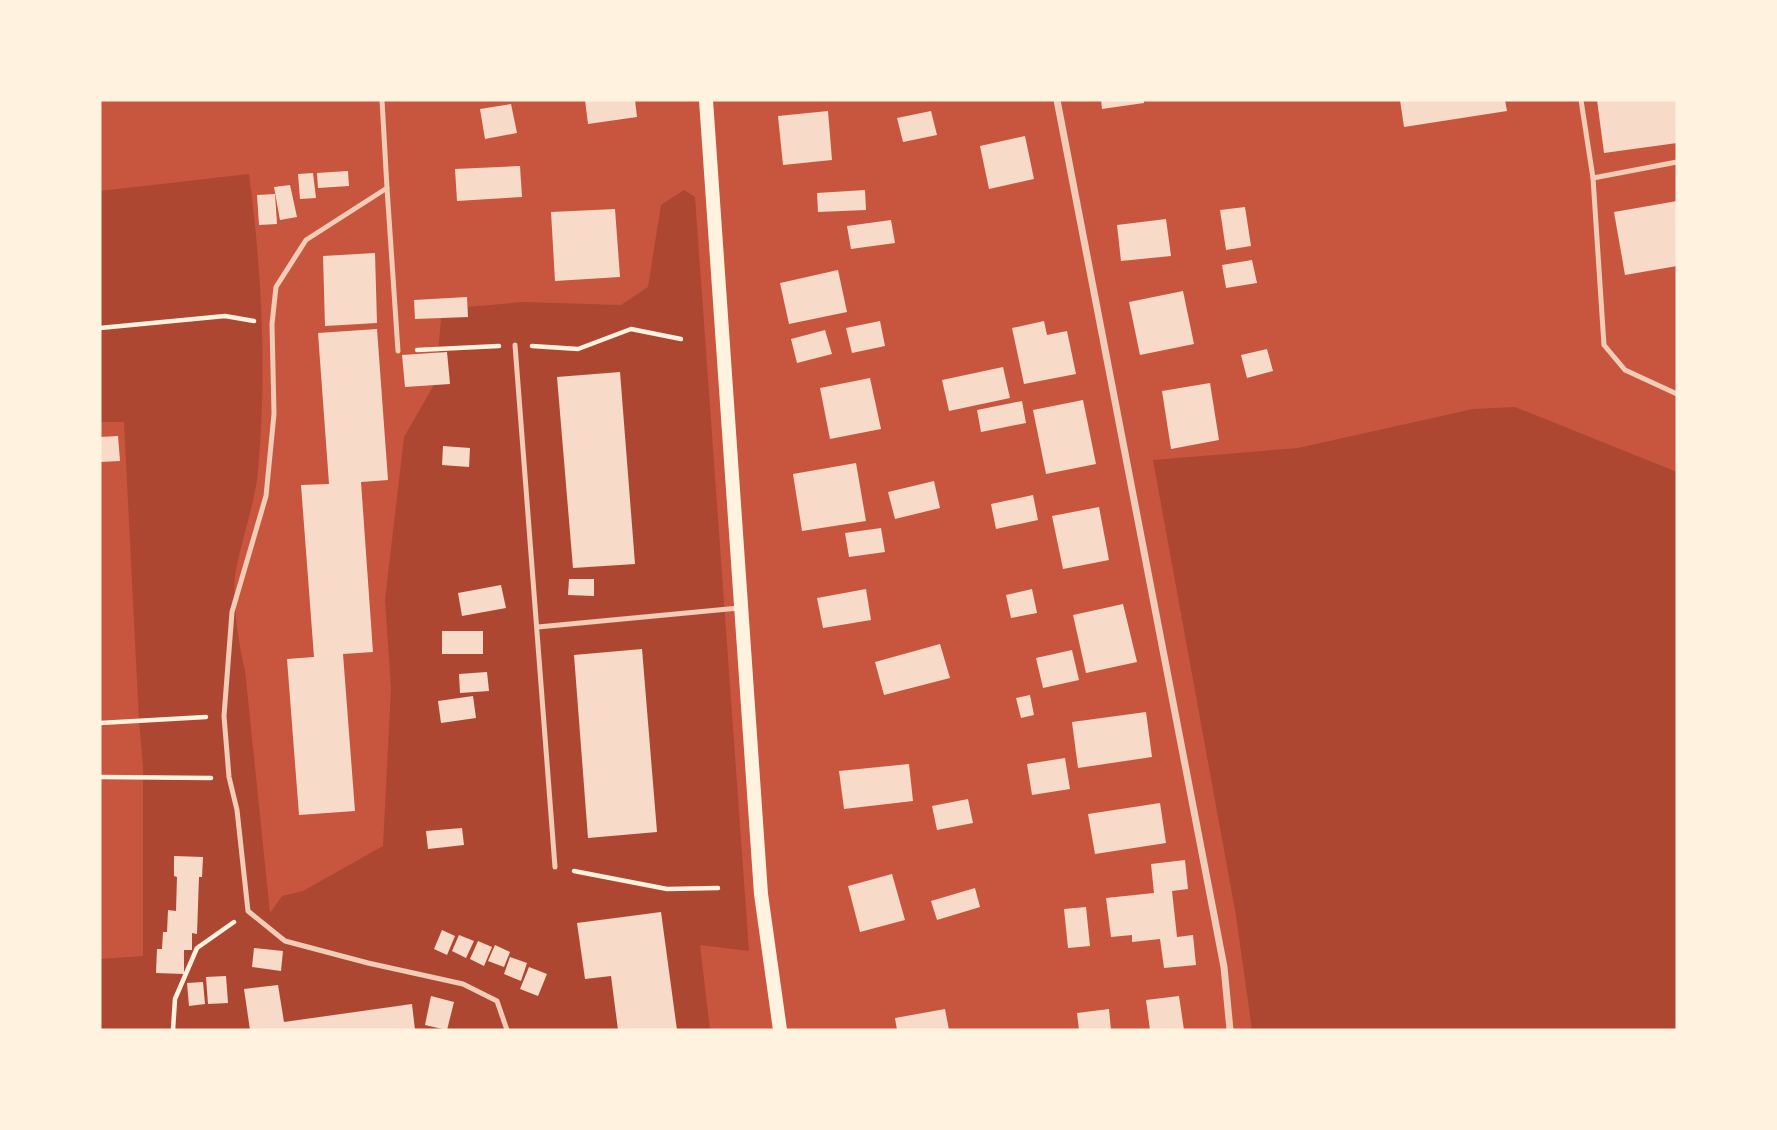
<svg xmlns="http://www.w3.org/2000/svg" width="1777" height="1130" viewBox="0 0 1777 1130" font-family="'IBM Plex Serif',serif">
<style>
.green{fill:#ae4732}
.building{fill:#f7dbc8}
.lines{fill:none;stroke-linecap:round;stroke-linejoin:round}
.path{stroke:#fff3e0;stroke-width:4.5}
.service{stroke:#f1ccb7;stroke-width:5}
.minor{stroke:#f1ccb7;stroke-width:7}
.secondary{stroke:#fff3e0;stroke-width:14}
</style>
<rect width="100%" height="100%" fill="#c8553d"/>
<!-- green -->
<g class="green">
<path d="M249,174C262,272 267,373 258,471C255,504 242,537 236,570C231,592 239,648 245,670L270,913L282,896L303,891L383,846L391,689L385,600L404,437L435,383L442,309L524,302L621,305L648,287L661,205L684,190L695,197L749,951L700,945L710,1030H100V959L143,956V766L139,721L124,422H100V191Z"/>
<path d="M1515,407L1677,472V1030H1252L1236,916L1153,460L1298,448L1473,409Z"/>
</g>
<!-- building -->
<g class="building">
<path d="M585,100H635L637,117L588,124Z"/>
<path d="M1101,100H1144V103L1102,109Z"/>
<path d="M1400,100H1505L1507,111L1404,127Z"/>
<path d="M1597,100H1677V143L1604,153Z"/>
<path d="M511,104L517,133L485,139L480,109Z"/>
<path d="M828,111L832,160L783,165L778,116Z"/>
<path d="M931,111L937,135L903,142L897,118Z"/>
<path d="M1025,136L1034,179L989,189L980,146Z"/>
<path d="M520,166L522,197L457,201L455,169Z"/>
<path d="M348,171L349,186L318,188L317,173Z"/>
<path d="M313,173L316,198L300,199L298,174Z"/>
<path d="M290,185L297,217L280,220L274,187Z"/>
<path d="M865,190L866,210L818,212L817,193Z"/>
<path d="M275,194L277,224L259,225L257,195Z"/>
<path d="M1677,201V266L1625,275L1614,212Z"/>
<path d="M1245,207L1251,246L1226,250L1220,210Z"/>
<path d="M615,209L620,277L555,281L551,212Z"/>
<path d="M1166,219L1171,256L1121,261L1117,225Z"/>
<path d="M891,220L895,243L851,249L847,226Z"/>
<path d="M375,253L377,323L325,326L323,256Z"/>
<path d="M1252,260L1257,283L1226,288L1222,265Z"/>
<path d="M838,270L847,312L789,324L780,283Z"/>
<path d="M1183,291L1194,344L1140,355L1129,302Z"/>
<path d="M467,297L468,317L415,319L414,300Z"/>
<path d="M880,321L885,346L852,353L846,328Z"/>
<path d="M1044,321L1047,335L1067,331L1076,374L1024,384L1012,328Z"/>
<path d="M377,329L388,480L361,482L373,652L343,654L355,811L299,815L287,659L314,657L301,485L329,484L318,333Z"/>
<path d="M825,330L832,354L797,363L791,339Z"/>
<path d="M1267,349L1273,371L1247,378L1241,355Z"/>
<path d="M447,352L450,384L405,387L402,355Z"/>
<path d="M1003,367L1010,398L949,411L942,380Z"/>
<path d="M620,372L635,564L573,568L557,377Z"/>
<path d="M870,378L881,429L830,439L820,388Z"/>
<path d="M1210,383L1219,440L1171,449L1162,391Z"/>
<path d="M1083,400L1096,464L1046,474L1033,410Z"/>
<path d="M1022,401L1026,423L981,432L977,410Z"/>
<path d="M118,436L120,461L100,462V437Z"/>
<path d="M443,446L470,448L469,467L442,465Z"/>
<path d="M856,463L866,521L802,531L793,474Z"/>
<path d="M934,481L940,508L895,519L888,492Z"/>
<path d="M1033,495L1038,520L996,529L991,504Z"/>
<path d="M1099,507L1109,560L1063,569L1052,516Z"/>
<path d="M881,528L885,552L849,557L845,533Z"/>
<path d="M569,579H594V596L568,595Z"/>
<path d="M501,585L506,608L462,616L458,593Z"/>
<path d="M866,589L871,620L823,628L817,598Z"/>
<path d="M1032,589L1037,613L1011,618L1006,595Z"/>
<path d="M1123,604L1137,662L1086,673L1073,615Z"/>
<rect x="442" y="631" width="41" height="23"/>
<path d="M940,644L950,678L884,695L875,662Z"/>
<path d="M642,649L657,832L588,838L574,655Z"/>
<path d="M1072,650L1079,680L1043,688L1036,658Z"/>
<path d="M487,672L489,691L460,693L459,674Z"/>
<path d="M1030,695L1034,715L1021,718L1016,698Z"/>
<path d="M473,696L476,718L441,723L438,701Z"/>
<path d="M1146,712L1152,757L1078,768L1072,722Z"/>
<path d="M1065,758L1070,789L1032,795L1027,764Z"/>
<path d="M909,764L913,801L844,809L839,771Z"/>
<path d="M968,799L973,823L937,830L932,806Z"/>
<path d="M1160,803L1166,843L1095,854L1088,814Z"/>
<path d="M462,828L464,845L428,849L426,831Z"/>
<path d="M174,856L203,857L202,877H199L197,934L192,933V950H184V974L156,973L157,949H162L163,932H167L168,910L176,911L177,877L174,876Z"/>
<path d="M1185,860L1188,889L1172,891L1177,937L1193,935L1196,965L1164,968L1160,939L1132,942V935L1111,937L1106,898L1154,893L1151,864Z"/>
<path d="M892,874L905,920L860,932L848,886Z"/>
<path d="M975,888L980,907L937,920L931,901Z"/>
<path d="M1086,907L1090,946L1068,948L1064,909Z"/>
<path d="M661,912L677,1030H618L611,976L585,979L577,923Z"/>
<path d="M442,930L455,936L447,955L434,949Z"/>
<path d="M459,935L474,941L466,958L452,951Z"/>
<path d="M478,941L492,947L484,966L470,959Z"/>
<path d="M495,945L510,952L504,967L488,961Z"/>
<path d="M254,948L283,951L281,971L252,967Z"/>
<path d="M510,957L527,963L521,981L504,974Z"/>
<path d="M529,967L547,974L538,996L520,989Z"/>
<path d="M226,976L228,1003L208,1004L206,977Z"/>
<path d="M203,982L205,1004L189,1006L187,983Z"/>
<path d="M278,985L284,1022L412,1004L415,1030H250L244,989Z"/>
<path d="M431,996L454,1002L447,1030L425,1025Z"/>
<path d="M1179,996L1184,1030H1150L1146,1000Z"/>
<path d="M945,1009L949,1030H897L895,1018Z"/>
<path d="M1109,1009L1111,1030H1079L1077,1013Z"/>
</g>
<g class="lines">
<!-- path -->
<g class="path">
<path d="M100,328L225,316L254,321"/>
<path d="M532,346L578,349L631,329L681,339"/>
<path d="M417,350L499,346"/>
<path d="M100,723L206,717"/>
<path d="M100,777L211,778"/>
<path d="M574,871L667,889L718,888"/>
<path d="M173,1030L175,999L197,948L234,922"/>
</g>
<!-- service -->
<g class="service">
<path d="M382,100L387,188L306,240L276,287L272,324L274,414L266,496L232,612L224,716L229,777L237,810L248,911L285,941L368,963L463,984L497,1001L507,1030"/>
<path d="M1581,100L1593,178L1604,345L1625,370L1677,394"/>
<path d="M1593,178L1677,162"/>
<path d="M387,188L398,351"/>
<path d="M515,345L555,867"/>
<path d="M538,627L739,608"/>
</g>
<!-- minor -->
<path class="minor" d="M1057,100L1224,967L1230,1030"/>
<!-- secondary -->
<path class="secondary" d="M706,100L761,894L780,1030"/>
</g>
<!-- border -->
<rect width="1777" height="1130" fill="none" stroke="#fff3e0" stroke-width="203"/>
</svg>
